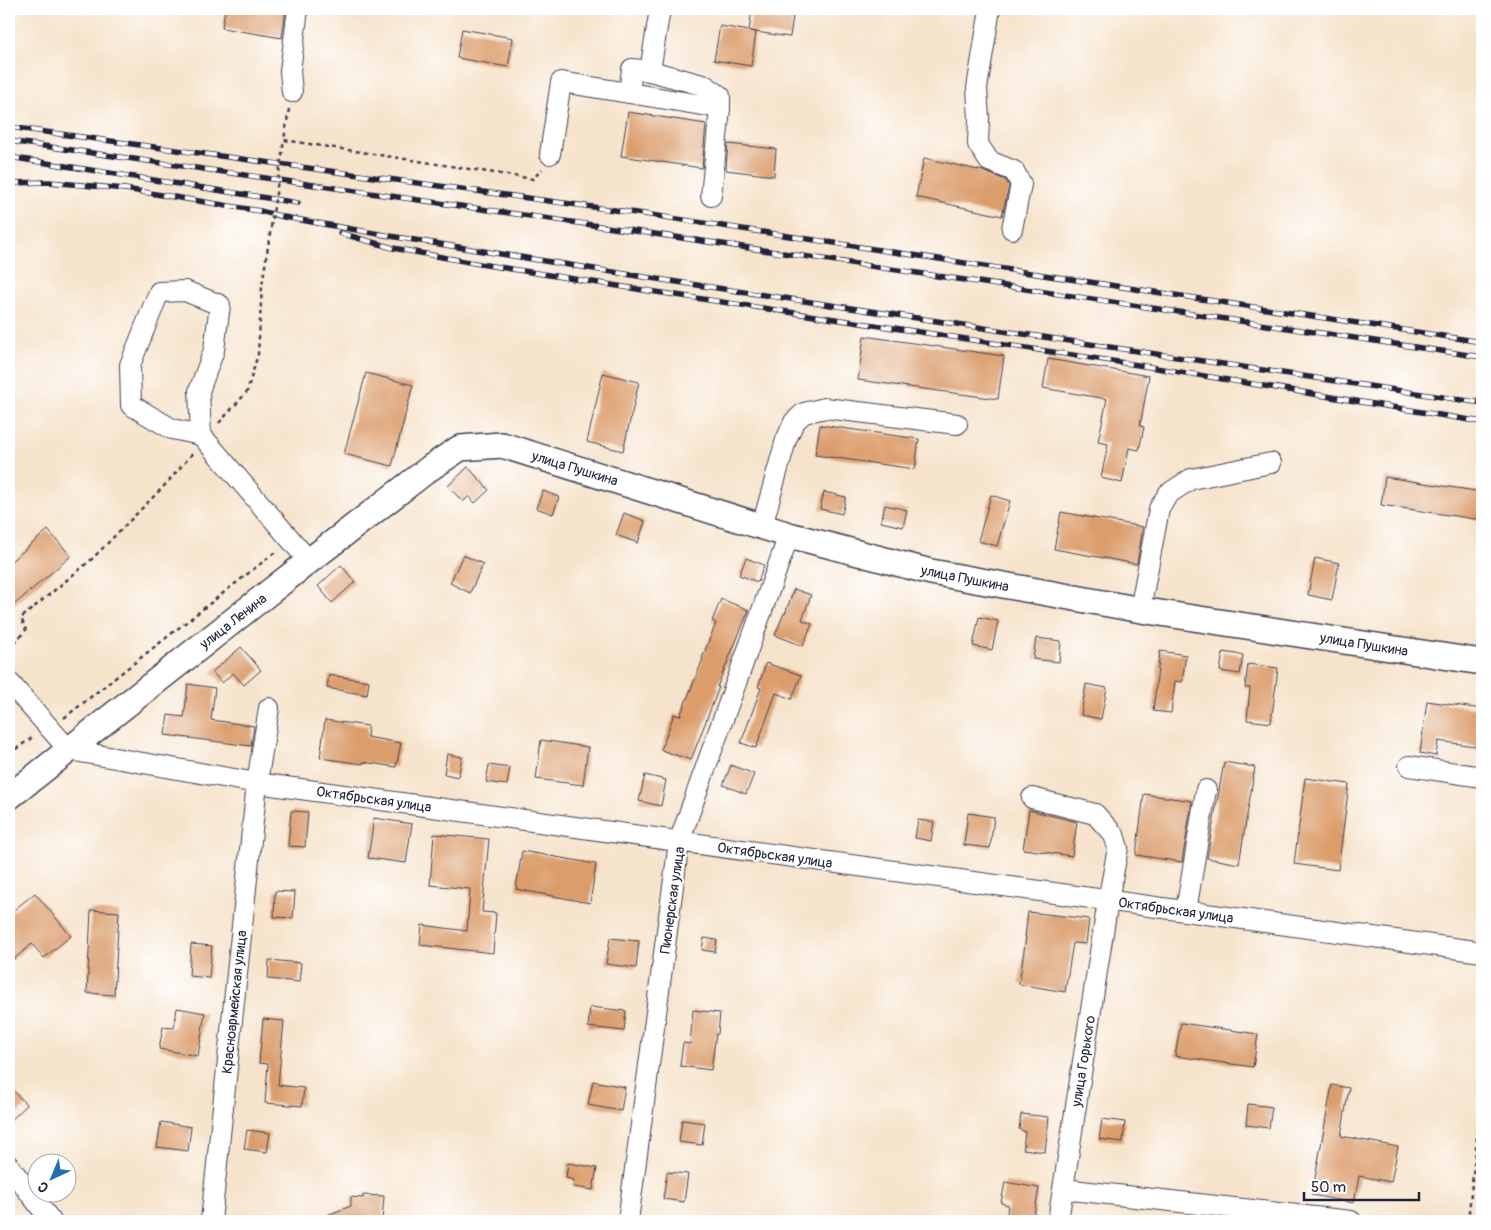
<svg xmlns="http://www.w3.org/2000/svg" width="1491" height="1230" viewBox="0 0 1491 1230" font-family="Pangolin,sans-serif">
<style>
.building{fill:#db9d6c}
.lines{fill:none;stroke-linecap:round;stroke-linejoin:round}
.minor-casing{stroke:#423f51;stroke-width:22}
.major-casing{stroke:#423f51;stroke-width:28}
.path{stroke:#423f51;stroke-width:2.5;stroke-dasharray:4 4;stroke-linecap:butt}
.minor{stroke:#fff;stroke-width:20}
.major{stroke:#fff;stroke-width:25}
.rail-casing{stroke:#22223b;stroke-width:5.5}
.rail{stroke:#fff;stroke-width:4;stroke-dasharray:11;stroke-linecap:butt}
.path-bridge{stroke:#423f51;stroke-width:2.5;stroke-dasharray:4 4;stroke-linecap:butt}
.labels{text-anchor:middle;stroke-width:4;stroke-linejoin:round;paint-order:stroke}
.street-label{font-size:14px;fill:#22223b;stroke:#fff}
</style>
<rect width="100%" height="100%" fill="#fff"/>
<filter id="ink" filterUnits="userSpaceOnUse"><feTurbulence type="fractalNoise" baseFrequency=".02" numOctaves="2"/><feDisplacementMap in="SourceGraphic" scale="10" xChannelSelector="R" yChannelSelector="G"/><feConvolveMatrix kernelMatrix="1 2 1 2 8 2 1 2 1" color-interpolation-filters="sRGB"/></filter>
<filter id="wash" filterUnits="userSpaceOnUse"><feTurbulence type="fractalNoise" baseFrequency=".0096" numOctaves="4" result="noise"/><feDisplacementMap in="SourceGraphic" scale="20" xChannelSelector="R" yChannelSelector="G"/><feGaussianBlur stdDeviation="1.12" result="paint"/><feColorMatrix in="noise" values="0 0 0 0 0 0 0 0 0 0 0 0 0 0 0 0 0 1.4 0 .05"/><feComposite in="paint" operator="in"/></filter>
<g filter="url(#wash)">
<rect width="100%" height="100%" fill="#f6e3cb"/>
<g id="blocks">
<!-- building -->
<g class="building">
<path d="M225,9H286L282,38L222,28Z"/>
<path d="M752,9H794L790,37L749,31Z"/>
<path d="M720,26L756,32L751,66L714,60Z"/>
<path d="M462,29L513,38L508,67L457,58Z"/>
<path d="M628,112L706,124L702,168L621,156Z"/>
<path d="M728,144L776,149L774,176L726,170Z"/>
<path d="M924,158L983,171L1006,180L1009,186L1002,216L916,197Z"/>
<path d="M864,336L1004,356L998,399L858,380Z"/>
<path d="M1048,359L1149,376L1140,426L1144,427L1139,450L1129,448L1122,483L1101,478L1108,444L1098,442L1107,399L1043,388Z"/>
<path d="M366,373L413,385L392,466L344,454Z"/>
<path d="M603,373L639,382L623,451L587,442Z"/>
<path d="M820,425L919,439L915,469L815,455Z"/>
<path d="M468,467L489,490L475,503L469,496L463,502L448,486Z"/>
<path d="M1385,477L1482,492V520L1381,505Z"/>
<path d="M543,491L559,497L553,514L536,508Z"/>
<path d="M824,492L846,497L842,514L820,509Z"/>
<path d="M991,495L1010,501L997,546L978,541Z"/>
<path d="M885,505L907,510L903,527L881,522Z"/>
<path d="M1061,512L1143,527L1137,564L1054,549Z"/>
<path d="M624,513L645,521L638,543L616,535Z"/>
<path d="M48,530L71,556L9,609V563Z"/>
<path d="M463,555L483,564L470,593L450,583Z"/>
<path d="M746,558L764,565L758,582L739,575Z"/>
<path d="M1315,558L1339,563L1332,600L1308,595Z"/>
<path d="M341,565L355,582L332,603L318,586Z"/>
<path d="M794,589L811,595L802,620L812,624L803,646L775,635L784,613L785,614Z"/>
<path d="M721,599L749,610L717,687H719L691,760L661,750L674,714L680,716L703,659L702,658L716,623L712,621Z"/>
<path d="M979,617L998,621L992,650L973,646Z"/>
<path d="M1036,638L1061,641L1059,662L1033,659Z"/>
<path d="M241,647L261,670L244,685L233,673L222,683L212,672Z"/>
<path d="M1160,651L1186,655L1182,682L1175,681L1171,713L1153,711Z"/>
<path d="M1223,652L1243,655L1240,674L1220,671Z"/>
<path d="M766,663L801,675L792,699L776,693L756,748L741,743L761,688L758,687Z"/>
<path d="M1248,664L1278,668L1271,723L1247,720L1250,688H1245Z"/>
<path d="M329,675L369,681L367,695L327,688Z"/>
<path d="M188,684L215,688L211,720L254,726L251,746L165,735L168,715L184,717Z"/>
<path d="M1086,684L1107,688L1101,719L1081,715Z"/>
<path d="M1427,701L1482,709V747L1438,741L1436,756L1420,753Z"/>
<path d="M325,720L368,726L367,737L401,743L396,767L363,762V764L320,758Z"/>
<path d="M541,740L588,747L583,785L536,779Z"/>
<path d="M447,754L462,757L458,777L444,774Z"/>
<path d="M1224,762L1255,767L1239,864L1207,858Z"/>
<path d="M489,765L510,768L507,785L486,782Z"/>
<path d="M731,765L754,774L746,794L723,785Z"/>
<path d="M645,775L666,780L661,806L639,801Z"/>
<path d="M1305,778L1349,784L1338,870L1294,864Z"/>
<path d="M1144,794L1192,801L1182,862L1136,855Z"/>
<path d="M1029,810L1077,822L1072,856L1023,849Z"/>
<path d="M291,811L308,812L305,847L288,846Z"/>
<path d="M968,813L994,817L990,848L964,845Z"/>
<path d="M374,818L412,824L406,863L368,858Z"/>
<path d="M918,820L934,822L931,841L915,838Z"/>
<path d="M434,834L489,839L482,912L496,913L493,953L420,945L422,925L467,931L470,889L430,885Z"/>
<path d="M522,851L596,864L590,903L516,889Z"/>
<path d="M275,891L295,892L293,918L274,917Z"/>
<path d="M35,893L71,936L44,958L32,944L9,963V914Z"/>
<path d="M91,910L119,912L114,995L87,993Z"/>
<path d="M1028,912L1089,919L1086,944L1073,943L1065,992L1019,984L1026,937H1025Z"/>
<path d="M610,938L639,941L636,968L606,964Z"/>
<path d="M704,938L717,940L715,952L702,950Z"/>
<path d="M191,944L212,946L209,978L189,976Z"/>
<path d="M269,960L301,963L299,982L268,979Z"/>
<path d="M590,1007L626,1011L624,1031L588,1027Z"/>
<path d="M177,1008L205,1013L198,1056L159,1049L163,1027L174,1028Z"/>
<path d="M693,1010L720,1013L718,1034H716L711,1070L680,1066L683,1043L690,1044Z"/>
<path d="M263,1019L284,1021L278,1085L304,1088L302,1106L265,1103L268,1064L259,1063Z"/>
<path d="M1181,1023L1258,1034L1253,1067L1175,1056Z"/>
<path d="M593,1081L625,1087L621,1111L588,1105Z"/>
<path d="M1332,1085L1349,1088L1341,1136L1398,1147L1391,1182L1359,1176L1354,1203L1312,1195Z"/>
<path d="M9,1086L27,1105L9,1122Z"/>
<path d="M1248,1104L1272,1107L1269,1128L1246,1125Z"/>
<path d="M1021,1114L1049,1117L1045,1152L1023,1149L1025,1132L1019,1129Z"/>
<path d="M1102,1119L1125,1122L1123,1142L1099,1139Z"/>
<path d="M682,1120L705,1123L702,1145L679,1142Z"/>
<path d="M161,1122L191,1127L188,1151L157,1147Z"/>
<path d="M247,1130L270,1133L267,1152L244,1149Z"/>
<path d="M568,1163L597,1168L593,1190L573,1187L574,1180L566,1178Z"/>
<path d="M667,1172L688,1174L684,1202L663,1199Z"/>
<path d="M1005,1182L1039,1188L1033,1221H1006L1008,1205L1001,1203Z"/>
<path d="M363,1195L384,1196L382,1221H369L368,1219L327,1215L351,1206V1197L363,1198Z"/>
</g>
</g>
</g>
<g filter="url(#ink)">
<use href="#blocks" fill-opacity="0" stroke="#423f51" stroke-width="1"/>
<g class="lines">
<!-- minor casing -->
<g class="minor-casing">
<g id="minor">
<path d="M990,9L977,88L979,119L978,144L989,161L1014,171L1021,184L1012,229"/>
<path d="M632,69L650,71L706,86L720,96V108L629,93Z"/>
<path d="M650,71L660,9"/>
<path d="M292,92L290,71L298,9"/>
<path d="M550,154L561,82L629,93"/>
<path d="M711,196L720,108"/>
<path d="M201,435L199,391L214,350L220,305L185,291L159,292L130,365L131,405L172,429L201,435L309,561"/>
<path d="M762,526L786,440L794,422L804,413L825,408L957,424"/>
<path d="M1140,610L1159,509L1168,494L1191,479L1271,463"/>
<path d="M9,682L69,750L257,783L1482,952"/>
<path d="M1409,766L1482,777"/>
<path d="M1032,798L1095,814L1114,835L1118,848L1108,901L1058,1221"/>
<path d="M1186,911L1206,790"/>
<path d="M9,1166L51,1221"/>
<path d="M1063,1189L1351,1221"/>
<path d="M211,1221L257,783L269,708"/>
<path d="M628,1221L679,842L789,535"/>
</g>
</g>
<!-- major casing -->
<g class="major-casing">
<path id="major" d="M9,797L309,561L430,468L460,448L502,445L789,535L931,572L1147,611L1482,662"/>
</g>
<!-- path -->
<g class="path">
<path d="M289,109L284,140L533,179L542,169"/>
<path d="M219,423L247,392L258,354L262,286L271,227"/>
<path d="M9,649L26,630L21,618L92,559L165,485L194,452"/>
<path d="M64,718L278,550"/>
<path d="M9,754L34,736"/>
<path d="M1468,1221L1482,1090"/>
</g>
<!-- minor -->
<use href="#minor" class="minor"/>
<!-- major -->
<use href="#major" class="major"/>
<!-- rail casing -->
<g class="rail-casing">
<g id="rail">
<path d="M9,127L651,215L1482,342"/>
<path d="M9,141L648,233L1482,357"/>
<path d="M9,157L298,203"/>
<path d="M9,183L49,182L125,189L260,211L284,217L396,237L644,277L1482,403"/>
<path d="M340,233L393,248L480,264L643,290L1138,365L1482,422"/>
</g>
</g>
<!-- rail -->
<use href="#rail" class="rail"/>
<!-- path-bridge -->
<path class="path-bridge" d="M271,227L284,140"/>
</g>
</g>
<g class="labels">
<!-- street labels -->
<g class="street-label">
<text transform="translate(575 468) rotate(17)" y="5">улица Пушкина</text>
<text transform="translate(965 578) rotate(11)" y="5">улица Пушкина</text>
<text transform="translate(233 621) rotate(-38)" y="5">улица Ленина</text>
<text transform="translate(1364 644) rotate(9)" y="5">улица Пушкина</text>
<text transform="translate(374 799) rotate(8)" y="5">Октябрьская улица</text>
<text transform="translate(775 855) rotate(8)" y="5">Октябрьская улица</text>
<text transform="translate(672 900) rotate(-82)" y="5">Пионерская улица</text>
<text transform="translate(1176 910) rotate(8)" y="5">Октябрьская улица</text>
<text transform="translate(234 1002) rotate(-84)" y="5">Красноармейская улица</text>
<text transform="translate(1083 1061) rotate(-81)" y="5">улица Горького</text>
</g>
</g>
<!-- margin -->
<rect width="1491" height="1230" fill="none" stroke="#fff" stroke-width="30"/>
<!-- north arrow -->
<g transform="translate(52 1178) rotate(224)"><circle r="24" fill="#ffffff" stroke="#a7a7b1"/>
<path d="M0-4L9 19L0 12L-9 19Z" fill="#1f6fb2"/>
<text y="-8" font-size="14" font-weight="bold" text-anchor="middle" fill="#22223b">С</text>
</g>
<!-- scale -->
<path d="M1304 1192v8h115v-8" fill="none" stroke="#22223b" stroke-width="2.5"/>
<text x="1311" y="1192" font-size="15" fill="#22223b" stroke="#ffffff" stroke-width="4" paint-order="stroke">50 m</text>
</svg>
